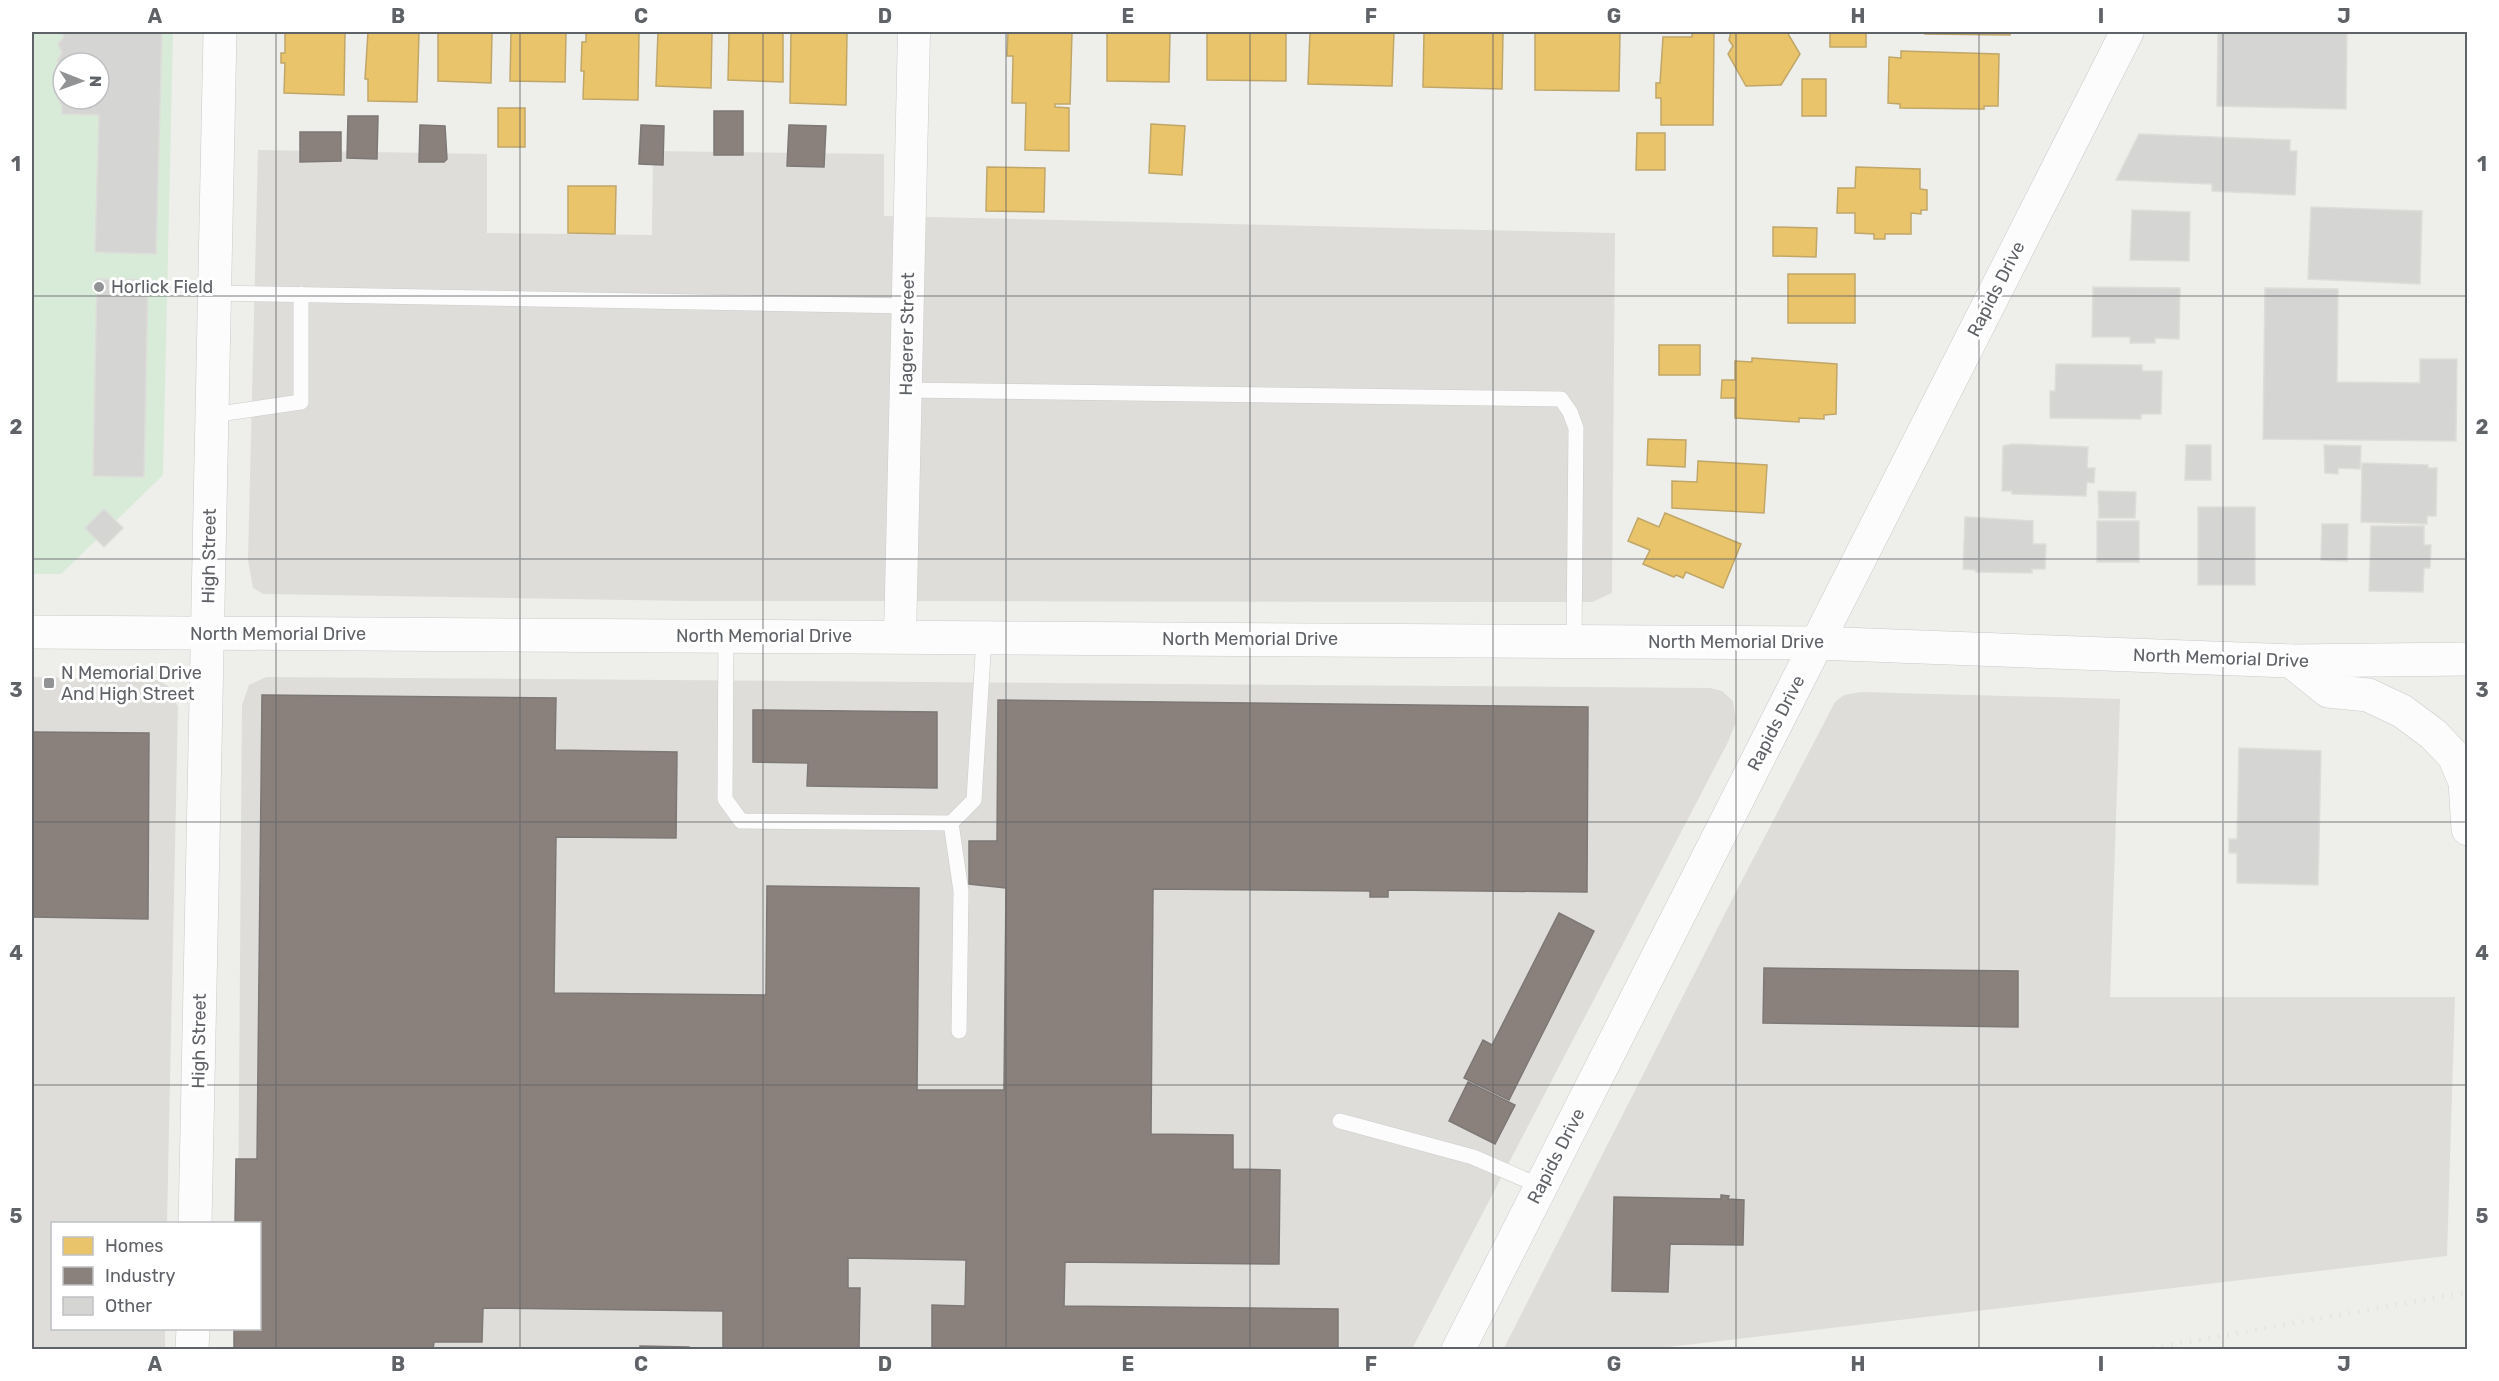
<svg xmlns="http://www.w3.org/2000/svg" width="2499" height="1381" viewBox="0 0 2499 1381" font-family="Rubik,sans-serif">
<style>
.industrial{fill:#deddda}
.green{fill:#d8ead8;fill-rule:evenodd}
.homes{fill:#e9c46a;stroke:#c0a769;stroke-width:1.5}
.industry{fill:#8a817c;stroke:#7d7876;stroke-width:1.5}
.building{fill:#d5d5d3;stroke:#deddd9;stroke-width:1.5;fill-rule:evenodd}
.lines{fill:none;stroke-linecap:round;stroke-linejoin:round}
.lane-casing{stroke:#cbcccb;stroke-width:16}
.street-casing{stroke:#cbcccb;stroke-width:33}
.secondary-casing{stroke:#cacaca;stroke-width:34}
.lane{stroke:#fcfcfc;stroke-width:15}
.street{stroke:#fcfcfc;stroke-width:32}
.secondary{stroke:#fcfcfc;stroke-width:33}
.rail{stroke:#e3e4e3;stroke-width:4.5;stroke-dasharray:1.5 8;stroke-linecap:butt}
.grid{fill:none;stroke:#5f6267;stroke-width:1.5;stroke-opacity:0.55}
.poi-dot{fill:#919395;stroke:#fff;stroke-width:2}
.labels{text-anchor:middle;stroke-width:6;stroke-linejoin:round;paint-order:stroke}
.poi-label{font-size:18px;fill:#5f6267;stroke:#fff;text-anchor:start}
.street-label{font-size:18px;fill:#5f6267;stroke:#fff}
.neatline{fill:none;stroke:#5f6267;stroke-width:2}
.grid-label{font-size:20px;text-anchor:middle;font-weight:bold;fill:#5f6267}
</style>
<rect width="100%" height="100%" fill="#eeeeea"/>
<!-- industrial -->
<g class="industrial">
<path d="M258,150L487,154V233L652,235L653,151L884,154V216L1615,233L1612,593L1592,602L689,601L263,594L253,588L248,560Z"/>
<path d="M32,677L158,680L168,686L178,707L167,1223L52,1224V1328L165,1329V1349L32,1350Z"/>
<path d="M266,677L1710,688L1722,691L1733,701L1736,722L1728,742L1412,1349H238L260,1328V1224H238L242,705L249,685Z"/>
<path d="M1861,692L2120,699L2110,997H2455L2447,1256L1651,1349L1503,1350L1739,886L1835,702L1844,695Z"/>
</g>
<!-- green -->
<path class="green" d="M32,32H173L163,475L61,574H32ZM63,63H99V99H63Z"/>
<!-- homes -->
<g class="homes">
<path d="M285,32H345L344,95L284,93L285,63H281V53H285Z"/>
<path d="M368,32H419L417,102L368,101V79H365Z"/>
<path d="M438,32H492L491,83L438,81Z"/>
<path d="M511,32H566L565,82L510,81Z"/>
<path d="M586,32H639L638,100L583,99L584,71H581L582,42H586Z"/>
<path d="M658,32H712L711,88L656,86Z"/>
<path d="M729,32H783V82L728,80Z"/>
<path d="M791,32H847L846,105L790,103Z"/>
<path d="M1008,32H1072L1070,104H1055V107L1069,108V151L1025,150L1026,103H1012L1013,56H1007Z"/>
<path d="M1107,32H1170L1169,82L1107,81Z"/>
<path d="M1207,32H1286V81L1207,80Z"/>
<path d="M1310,32H1394L1392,86L1308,84Z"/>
<path d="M1424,32H1503L1502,89L1423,87Z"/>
<path d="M1535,32H1620L1619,91L1535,90Z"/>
<path d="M1692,32H1714L1713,125H1661V98H1656V83H1660L1663,37H1692Z"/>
<path d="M1731,32H1787L1800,54L1781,85L1746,86L1728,54L1733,46L1729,40Z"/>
<rect x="1830" y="32" width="36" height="15"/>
<path d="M1925,32H2010V35L1925,34Z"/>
<path d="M1901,51L1999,54L1998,106H1984V109L1900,108V104L1888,103L1889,57L1901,58Z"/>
<rect x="1802" y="79" width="24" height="37"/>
<rect x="498" y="108" width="27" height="39"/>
<path d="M1151,124L1185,126L1182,175L1149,173Z"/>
<path d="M1637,133H1665V170H1636Z"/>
<path d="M987,167L1045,168L1044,212L986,211Z"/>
<path d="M1856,167L1920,169V189L1927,190V210H1921V214L1911,213V234H1885V239H1874V234L1855,233V213H1837L1838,188H1855Z"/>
<path d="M568,186H616L615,234L568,233Z"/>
<path d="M1773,227L1817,228L1816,257L1773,256Z"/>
<rect x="1788" y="274" width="67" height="49"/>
<rect x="1659" y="345" width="41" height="30"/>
<path d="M1752,358L1837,364L1836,414L1824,415V419L1799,418V422L1735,418V398H1721L1722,380H1735V361L1752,362Z"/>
<path d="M1648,439L1686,440L1685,467L1647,465Z"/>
<path d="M1698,461L1767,465L1764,513L1672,508V481L1697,482Z"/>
<path d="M1665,513L1741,544L1723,588L1686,572L1683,578L1676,575L1674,577L1643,564L1650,550L1628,541L1638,518L1659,527Z"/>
</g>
<!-- industry -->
<g class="industry">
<rect x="714" y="111" width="29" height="44"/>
<path d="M348,116H378L377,159L347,158Z"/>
<path d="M420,125L445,126L447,159L444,162H419Z"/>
<path d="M641,125L664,126L663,165L639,164Z"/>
<path d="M789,125L826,126L824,167L787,166Z"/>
<path d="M300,132H341V161L300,162Z"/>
<path d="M262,695L556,698L555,750L677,752L676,838L556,837L554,993L766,995L767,886L919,888L917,1090H1004L1006,888L969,884V841H997L998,700L1588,707L1587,892L1388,890V897H1370V891L1153,889L1151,1134L1233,1135V1169L1280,1170L1279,1264L1065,1262L1064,1306L1338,1309V1350H932V1305L965,1306L966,1260L848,1258V1288H860L859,1350H723V1311L483,1308L482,1342H434L433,1350H234V1328H260V1224H235L236,1159H257Z"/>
<path d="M753,710L937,712V788L807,786L808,763L753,762Z"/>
<path d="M32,732L149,733L148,919L32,917Z"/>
<path d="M1559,913L1594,931L1509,1100L1464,1078L1483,1040L1492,1045Z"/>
<path d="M1764,968L2018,971V1027L1763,1023Z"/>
<path d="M1468,1082L1515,1105L1495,1144L1449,1121Z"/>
<path d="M1721,1195L1729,1196L1728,1199L1744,1200L1743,1245L1670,1244L1668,1292L1612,1291L1614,1197L1721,1199Z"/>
<path d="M640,1346L689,1347V1350H640Z"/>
</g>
<!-- building -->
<g class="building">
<path d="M61,32H162L156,254L95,252L99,115L62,114V106L57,96L62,88L56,79L62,71L57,61L62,53L58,44L64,37ZM63,63H99V99H63Z"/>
<path d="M2218,32H2347L2346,109L2217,106Z"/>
<path d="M2139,134L2290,140V151H2297L2295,195L2212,191V184L2116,180Z"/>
<path d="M2311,207L2422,211L2420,284L2308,279Z"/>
<path d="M2132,210L2190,212L2189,261L2130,260Z"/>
<path d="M97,279L148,280L144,477L93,476Z"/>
<path d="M2093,287L2180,288L2179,339L2155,338V343H2130V337H2092Z"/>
<path d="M2265,288L2338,289L2337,382L2420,383V359H2457L2456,441L2263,439Z"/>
<path d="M2056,364L2142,365V371H2162L2161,414H2141V419L2050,418V391H2055Z"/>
<path d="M2012,444L2088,447L2087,468H2095L2094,483L2087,482L2086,496L2012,494V491H2002L2003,446Z"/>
<path d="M2186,445H2211V480H2185Z"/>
<path d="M2324,445L2361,446L2360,469L2338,468V474L2325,473Z"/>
<path d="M2362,463L2428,465V468H2437L2436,516H2427V524L2361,522Z"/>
<path d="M2098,491L2136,492L2135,518H2099Z"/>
<rect x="2198" y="507" width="57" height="78"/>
<path d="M104,509L123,528L104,547L85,528Z"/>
<path d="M1965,517L2033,521V544H2046L2045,569H2032V573L1976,572V570L1963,569Z"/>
<rect x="2097" y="521" width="42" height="41"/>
<path d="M2322,524H2348L2347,561L2321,560Z"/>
<path d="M2371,526H2424V545H2431L2430,568H2424L2423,592L2369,591Z"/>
<path d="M2239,748L2321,751L2318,885L2237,883V853H2229V839H2237Z"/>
</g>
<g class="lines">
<!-- lane casing -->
<g class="lane-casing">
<g id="lane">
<path d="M214,293L907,306"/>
<path d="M905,390L1561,399L1570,412L1576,428L1574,641"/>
<path d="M212,415L301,402V294"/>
<path d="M726,636L725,799L741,821L951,823L974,800L984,638"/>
<path d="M951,823L961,891L959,1031"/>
<path d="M1340,1121L1473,1157L1540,1186"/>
</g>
</g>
<!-- street casing -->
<g class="street-casing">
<path id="street" d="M900,637L914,32"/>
</g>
<!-- secondary casing -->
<g class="secondary-casing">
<g id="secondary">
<path d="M32,632L1816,643L2291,661L2468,659"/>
<path d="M2291,661L2328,691L2368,695L2402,711L2433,734L2454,756L2465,782L2468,829"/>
<path d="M195,1224L220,32"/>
<path d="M192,1350L193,1328"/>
<path d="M1458,1350L2127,32"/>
</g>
</g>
<!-- lane -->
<use href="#lane" class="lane"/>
<!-- street -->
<use href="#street" class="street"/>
<!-- secondary -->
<use href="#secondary" class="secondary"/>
<!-- rail -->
<path class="rail" d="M2143,1350L2468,1292"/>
</g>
<!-- grid -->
<path class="grid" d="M276,32V1350M520,32V1350M763,32V1350M1006,32V1350M1250,32V1350M1493,32V1350M1736,32V1350M1979,32V1350M2223,32V1350M32,296H2468M32,559H2468M32,822H2468M32,1085H2468"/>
<!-- markers -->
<g class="poi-dot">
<circle cx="99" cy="287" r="6"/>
<rect x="43" y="677" width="12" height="12" rx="3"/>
</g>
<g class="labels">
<!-- poi labels -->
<g class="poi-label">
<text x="111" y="293">Horlick Field</text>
<text x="61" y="679">N Memorial Drive<tspan x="61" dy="21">And High Street</tspan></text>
</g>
<!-- street labels -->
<g class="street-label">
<text transform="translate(1996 289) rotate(-63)" y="6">Rapids Drive</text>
<text transform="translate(907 334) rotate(-89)" y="6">Hagerer Street</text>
<text transform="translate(209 556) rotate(-89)" y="6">High Street</text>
<text x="278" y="640">North Memorial Drive</text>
<text x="764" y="642">North Memorial Drive</text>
<text x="1250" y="645">North Memorial Drive</text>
<text x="1736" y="648">North Memorial Drive</text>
<text transform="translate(2221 658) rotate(2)" y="6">North Memorial Drive</text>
<text transform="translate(1776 723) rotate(-63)" y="6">Rapids Drive</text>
<text transform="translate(199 1041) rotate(-89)" y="6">High Street</text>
<text transform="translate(1556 1156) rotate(-63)" y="6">Rapids Drive</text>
</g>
</g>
<!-- border -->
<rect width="2499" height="1381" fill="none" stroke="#ffffff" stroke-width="66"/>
<!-- legend -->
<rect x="51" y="1222" width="210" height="108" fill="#ffffff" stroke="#bfc0c2" stroke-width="1.5"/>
<rect x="63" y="1237" width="30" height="18" fill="#e9c46a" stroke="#bfc0c2" stroke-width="1.5"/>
<text x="105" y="1252" font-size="18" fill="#5f6267">Homes</text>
<rect x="63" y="1267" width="30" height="18" fill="#8a817c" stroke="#bfc0c2" stroke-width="1.5"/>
<text x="105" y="1282" font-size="18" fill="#5f6267">Industry</text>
<rect x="63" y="1297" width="30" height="18" fill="#d5d5d3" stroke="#bfc0c2" stroke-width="1.5"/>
<text x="105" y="1312" font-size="18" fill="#5f6267">Other</text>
<!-- north arrow -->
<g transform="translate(81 81) rotate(91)"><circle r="28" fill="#ffffff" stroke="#bfc0c2" stroke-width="1.5"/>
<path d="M0-4.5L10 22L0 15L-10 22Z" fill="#919395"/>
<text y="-9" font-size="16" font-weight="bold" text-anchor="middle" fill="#5f6267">N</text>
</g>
<rect x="33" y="33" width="2433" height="1315" class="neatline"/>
<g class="grid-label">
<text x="155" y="23">A</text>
<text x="398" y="23">B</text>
<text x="641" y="23">C</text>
<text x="885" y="23">D</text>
<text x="1128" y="23">E</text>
<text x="1371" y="23">F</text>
<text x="1614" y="23">G</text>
<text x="1858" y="23">H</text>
<text x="2101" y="23">I</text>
<text x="2344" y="23">J</text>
<text x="16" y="171">1</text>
<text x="2482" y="171">1</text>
<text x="16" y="434">2</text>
<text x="2482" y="434">2</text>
<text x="16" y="697">3</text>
<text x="2482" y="697">3</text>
<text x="16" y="960">4</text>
<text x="2482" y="960">4</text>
<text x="16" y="1223">5</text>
<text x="2482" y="1223">5</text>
<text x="155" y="1371">A</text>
<text x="398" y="1371">B</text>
<text x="641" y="1371">C</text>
<text x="885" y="1371">D</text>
<text x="1128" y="1371">E</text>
<text x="1371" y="1371">F</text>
<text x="1614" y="1371">G</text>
<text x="1858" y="1371">H</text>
<text x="2101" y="1371">I</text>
<text x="2344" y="1371">J</text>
</g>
</svg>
